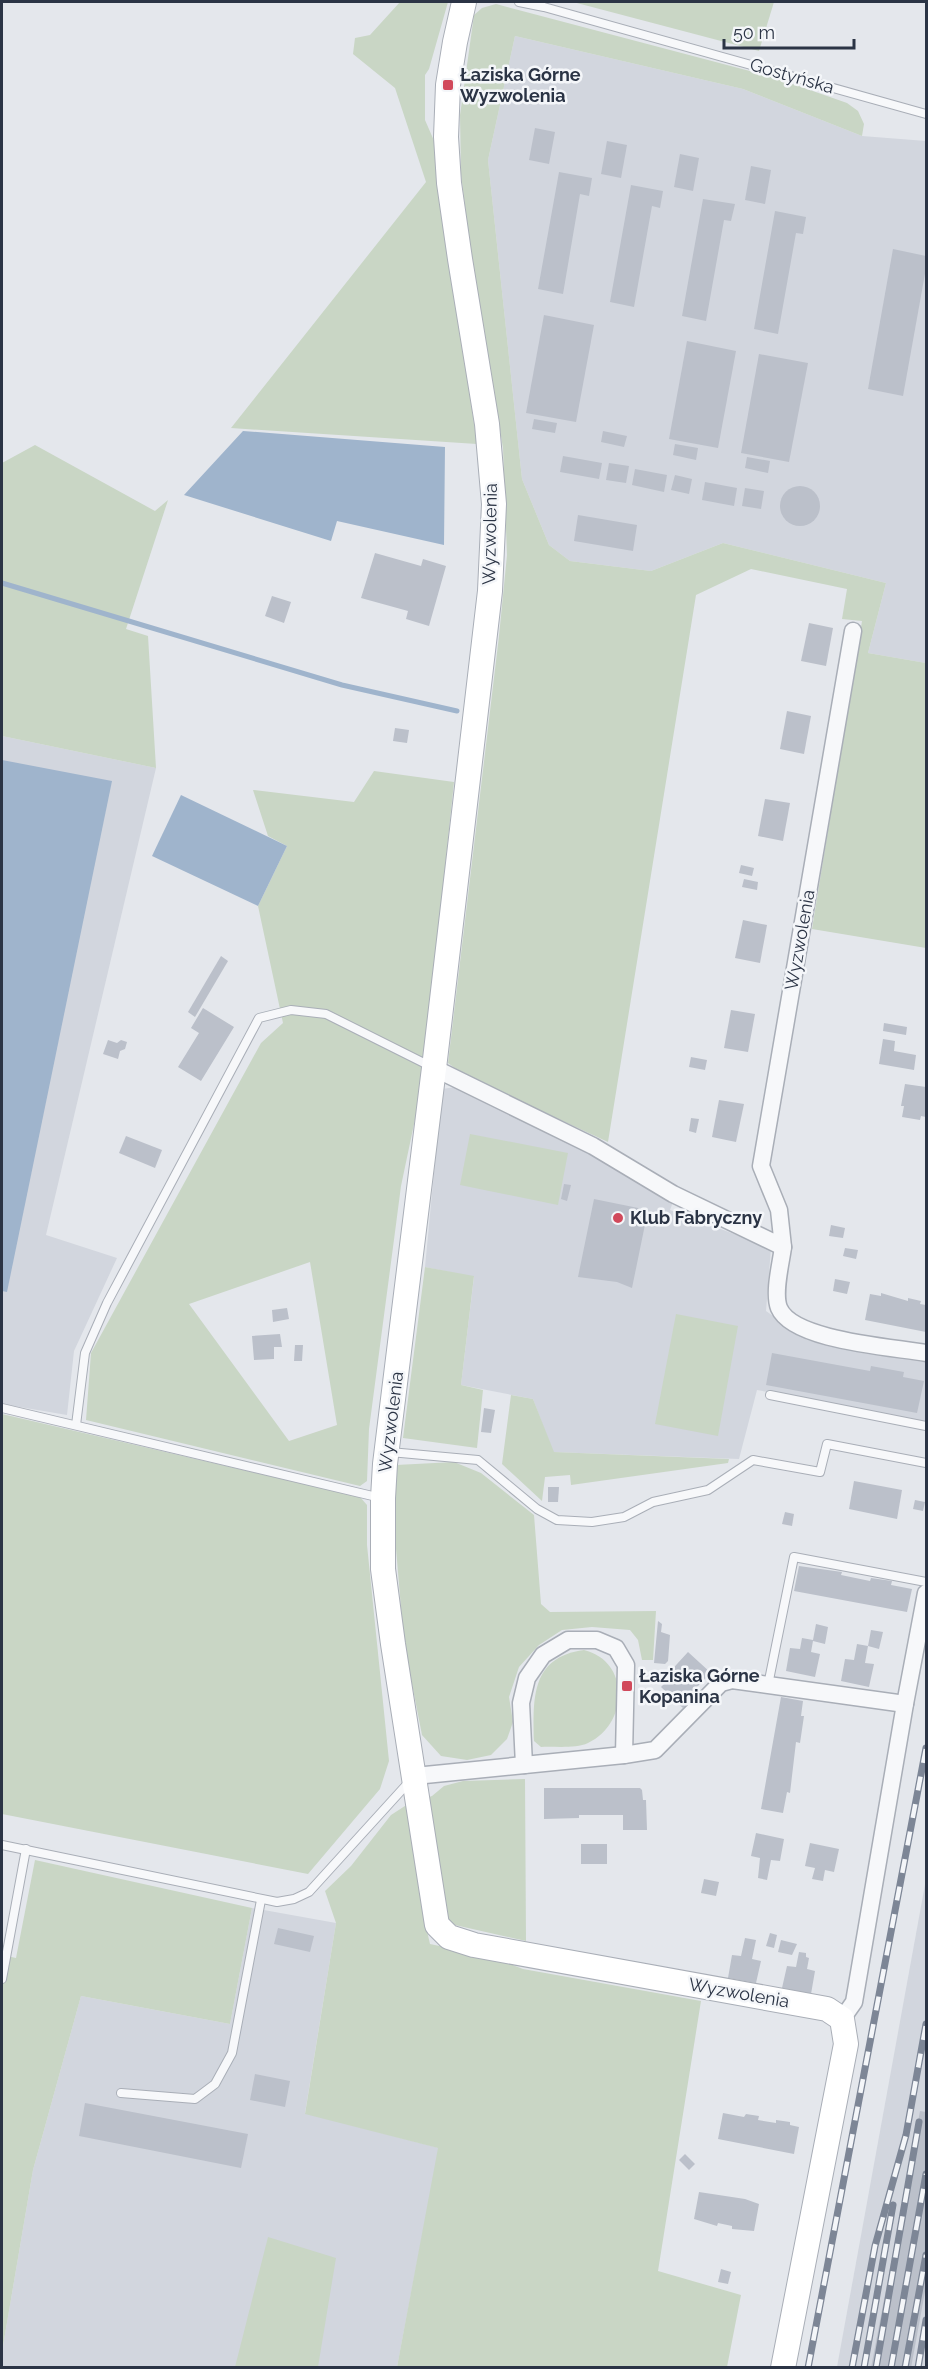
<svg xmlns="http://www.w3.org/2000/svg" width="928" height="2369" viewBox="0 0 928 2369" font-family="Raleway,sans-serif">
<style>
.built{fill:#d2d6de}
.green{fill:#c9d6c5;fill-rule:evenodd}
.water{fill:#9fb4cc}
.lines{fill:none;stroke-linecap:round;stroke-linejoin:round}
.stream{stroke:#9fb4cc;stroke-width:5}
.building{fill:#bbc0ca}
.lane-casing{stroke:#a9aeb7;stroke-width:10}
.street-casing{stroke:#a9aeb7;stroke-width:19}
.secondary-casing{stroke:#a9aeb7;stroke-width:26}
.lane{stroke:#f7f8fa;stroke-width:8}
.street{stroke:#f7f8fa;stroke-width:16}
.secondary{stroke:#fff;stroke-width:24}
.rail-casing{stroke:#7d8696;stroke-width:7}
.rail{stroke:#f4f6f9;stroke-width:4.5;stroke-dasharray:14;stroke-linecap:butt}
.poi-dot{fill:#d1495b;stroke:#f4f6f9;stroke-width:2}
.labels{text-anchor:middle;stroke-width:5;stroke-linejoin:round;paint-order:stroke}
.poi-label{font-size:18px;font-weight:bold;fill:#2b3445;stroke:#f4f6f9;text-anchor:start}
.street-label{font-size:18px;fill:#2b3445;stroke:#f4f6f9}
</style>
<rect width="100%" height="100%" fill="#e4e7ec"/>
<!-- built -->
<g class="built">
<path d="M515,36L743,89L862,136L926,141V663L868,653L886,583L723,543L651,571L570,561L549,545L522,479L488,160Z"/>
<path d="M2,736L156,768L46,1235L117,1258L74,1351L67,1415L2,1404Z"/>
<path d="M456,1087L584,1146L673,1202L670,1210L771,1248L766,1311L807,1340L926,1358V1422L757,1390L739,1459L553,1452L533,1399L461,1385L474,1277L425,1267L442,1089Z"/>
<path d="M926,1879V2367H837Z"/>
<path d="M252,1908L336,1923L305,2113L439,2148L397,2367L2,2368V2352L33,2170L81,1996L230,2024Z"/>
</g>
<!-- green -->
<g class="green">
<path d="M400,2H448L429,69L425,75V120L435,143L440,188L477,444L231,428L426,182L395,88L353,54L355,38L370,35Z"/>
<path d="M573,2H774L759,51Z"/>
<path d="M496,4L773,77L847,103L858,111L864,124L862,136L743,89L515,36L488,160L522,479L549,545L570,561L651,571L723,543L886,583L868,653L926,663V948L812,929L862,621L842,619L847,589L751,569L696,595L608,1142L464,1075L448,1063L499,636L507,555L503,448L473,270L461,174L460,115L474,15L482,8Z"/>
<path d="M35,445L155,511L168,500L126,629L148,636L156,768L2,736V463Z"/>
<path d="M374,771L454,782L422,1086L401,1186L395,1232L369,1429L367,1481L360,1486L86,1420L91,1353L261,1043L283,1023L258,906L287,846L268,836L253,790L354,802ZM310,1262L337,1425L289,1441L189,1304Z"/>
<path d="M470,1134L568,1153L558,1205L460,1185Z"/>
<path d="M425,1267L474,1276L461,1385L483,1390L477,1448L403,1438Z"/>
<path d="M676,1314L738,1326L718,1436L655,1424Z"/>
<path d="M511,1395L533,1399L554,1452L729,1459L728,1463L571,1485L570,1475L545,1477L542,1501L502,1464Z"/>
<path d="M2,1414L360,1497L367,1505V1545L389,1761L380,1789L308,1874L2,1814Z"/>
<path d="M454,1462L481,1473L534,1515L541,1604L550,1612L656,1611L653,1660H642L638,1640L630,1630L592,1627L562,1630L539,1645L519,1667L509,1697L513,1722L507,1739L491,1755L467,1760L441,1756L422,1735L404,1643L395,1537L396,1465Z"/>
<path d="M584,1650C630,1661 629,1724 588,1743C575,1749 554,1746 541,1747L534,1741C533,1698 531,1657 584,1650Z"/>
<path d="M525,1779L526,1941L424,1918L430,1944L492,1957L523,1969L701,2001L658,2271L741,2295L727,2367H397L438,2148L305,2114L336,1923L325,1891L351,1866L391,1815L408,1804L432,1796L444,1786L463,1781Z"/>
<path d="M35,1860L252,1908L230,2024L81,1996L33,2170L2,2352V1955L16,1958Z"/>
<path d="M268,2237L336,2258L318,2367H235Z"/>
</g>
<!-- water -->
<g class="water">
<path d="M243,431L445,447L444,545L337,521L331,541L184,495Z"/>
<path d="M2,760L112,781L7,1292L2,1291Z"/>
<path d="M181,795L287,846L258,906L152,856Z"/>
</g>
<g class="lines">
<!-- stream -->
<path class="stream" d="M2,583L342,685L457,711"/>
</g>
<!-- building -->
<g class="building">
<path d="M535,128L555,132L549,164L529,160Z"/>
<path d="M607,141L627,145L621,178L601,174Z"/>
<path d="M680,154L699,158L693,191L674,187Z"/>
<path d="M751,166L771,170L765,204L745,200Z"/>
<path d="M559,172L592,178L589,196L580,194L563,294L538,289Z"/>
<path d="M631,185L663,191L660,208L652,206L634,307L610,302Z"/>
<path d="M703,199L735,204L731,221L724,220L706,321L682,316Z"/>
<path d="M775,211L806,217L803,234L796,233L778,334L754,329Z"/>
<path d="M893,249L926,256V268L903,396L868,389Z"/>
<path d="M544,315L594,325L576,422L526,413Z"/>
<path d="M687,341L736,351L718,448L669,439Z"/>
<path d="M759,354L808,363L789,462L741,453Z"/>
<path d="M534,419L557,423L555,433L532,429Z"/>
<path d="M603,431L627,436L624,447L601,442Z"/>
<path d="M675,444L698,448L696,460L673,455Z"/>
<path d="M563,456L602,463L599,479L560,472Z"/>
<path d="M747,457L770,461L768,473L745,468Z"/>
<path d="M609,463L629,466L626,483L606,480Z"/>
<path d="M635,469L667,475L664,492L632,485Z"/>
<path d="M675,475L692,479L689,494L671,490Z"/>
<path d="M705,482L737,488L734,506L702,500Z"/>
<circle cx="800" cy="506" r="20"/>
<path d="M745,488L764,491L761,509L742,506Z"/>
<path d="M578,515L637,525L633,551L574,541Z"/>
<path d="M375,553L421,566L423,559L446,566L429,626L406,619L408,611L361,598Z"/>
<path d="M272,596L291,602L284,623L265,616Z"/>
<path d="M809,623L833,628L826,666L801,661Z"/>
<path d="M787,711L811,716L804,754L780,749Z"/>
<path d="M395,728L409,730L407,743L393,741Z"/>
<path d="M765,799L790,803L783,841L758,836Z"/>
<path d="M741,865L754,868L752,876L739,873Z"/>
<path d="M744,879L758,882L757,890L742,887Z"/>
<path d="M743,920L767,925L760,963L735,958Z"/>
<path d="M221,956L228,961L195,1017L188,1012Z"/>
<path d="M203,1008L234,1027L201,1081L178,1067L199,1033L191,1028Z"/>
<path d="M731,1010L755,1014L748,1052L724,1048Z"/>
<path d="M884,1023L907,1027L906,1035L883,1031Z"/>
<path d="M883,1039L895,1041L894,1051L916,1055L914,1070L879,1064Z"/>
<path d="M108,1040L117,1043L121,1040L127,1042L125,1049L120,1051L118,1059L103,1054Z"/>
<path d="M691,1057L707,1060L705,1070L689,1067Z"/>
<path d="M905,1084L926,1087V1117L921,1116L920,1120L902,1117L904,1106H901Z"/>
<path d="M719,1100L744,1104L736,1142L712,1137Z"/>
<path d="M691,1118L699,1119L696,1133L689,1131Z"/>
<path d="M126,1136L162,1150L155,1168L119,1153Z"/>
<path d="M564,1184L571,1185L567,1201L561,1199Z"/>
<path d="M594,1199L648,1210L632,1288L617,1282L578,1277Z"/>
<path d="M831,1225L845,1228L843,1238L829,1236Z"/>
<path d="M845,1248L858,1250L856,1259L843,1256Z"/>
<path d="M835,1279L850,1282L847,1294L833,1291Z"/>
<path d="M881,1293L908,1301V1298L921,1301L920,1304L926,1305V1332L865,1320L870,1294L881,1296Z"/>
<path d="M287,1308L289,1319L273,1322L272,1310Z"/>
<path d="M280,1334L282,1347H274V1359L254,1360L252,1336Z"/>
<path d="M295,1345H303L302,1361H294Z"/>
<path d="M772,1353L870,1371L871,1366L904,1372L903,1377L924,1381L917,1413L766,1385Z"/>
<path d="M484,1408L495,1410L491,1433L481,1432Z"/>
<path d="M854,1481L902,1490L897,1519L849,1509Z"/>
<path d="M548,1487H559L558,1502H548Z"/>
<path d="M915,1500L925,1502L923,1511L913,1509Z"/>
<path d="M785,1512L794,1514L792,1526L782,1524Z"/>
<path d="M799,1566L842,1572L841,1575L870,1581L871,1578L892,1581L891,1585L912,1589L907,1612L794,1591Z"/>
<path d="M658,1621L662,1624L661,1632L670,1635L668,1661L665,1664L654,1663Z"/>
<path d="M816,1624L828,1627L825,1644L813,1641L811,1652L820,1654L815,1677L786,1671L790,1648L800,1649L802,1638L813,1640Z"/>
<path d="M871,1630L883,1632L879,1649L868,1646L865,1663L874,1664L869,1687L841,1681L845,1659L854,1660L857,1644L868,1646Z"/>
<path d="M688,1652L711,1673L688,1696L692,1700L683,1708L661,1687L669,1679L666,1676Z"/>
<path d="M781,1697L803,1701L801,1716H804L800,1743L796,1742L790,1793L787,1792L783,1813L761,1809Z"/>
<path d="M544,1788H640L642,1790L643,1800H646L647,1830H623V1815H579V1818L544,1819Z"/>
<path d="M756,1833L784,1839L780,1861L771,1860L767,1880L758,1878L760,1858L751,1856Z"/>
<path d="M810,1843L839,1849L834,1872L825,1870L823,1881L812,1879L815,1868L805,1866Z"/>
<rect x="581" y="1844" width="26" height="20"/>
<path d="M704,1879L719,1882L716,1896L701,1893Z"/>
<path d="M278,1928L314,1936L310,1952L274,1944Z"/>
<path d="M770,1933L777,1935L774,1948L766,1946Z"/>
<path d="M745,1938L756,1940L752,1959L761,1961L756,1983L728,1978L732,1955L741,1956Z"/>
<path d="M781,1940L797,1944L792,1955L778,1952Z"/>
<path d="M799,1952L806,1953V1957L809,1958L807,1969L815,1971L811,1994L782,1988L787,1966L796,1967Z"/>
<path d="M255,2074L290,2081L285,2107L250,2100Z"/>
<path d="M85,2103L248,2134L241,2168L79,2136Z"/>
<path d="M920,2111L926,2112V2286L911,2368H871Z"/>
<path d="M723,2113L744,2117L746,2114L759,2116L758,2120L776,2123V2120L790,2122V2125L799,2127L794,2154L718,2139Z"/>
<path d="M685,2154L695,2164L689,2170L679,2160Z"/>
<path d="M699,2192L745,2199L759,2204L754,2231L732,2229V2226L718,2223L717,2226L694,2219Z"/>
<path d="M721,2269L731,2272L728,2284L718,2282Z"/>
</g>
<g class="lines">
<!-- lane casing -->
<g class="lane-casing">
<g id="lane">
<path d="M519,2L544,7L926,114"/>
<path d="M770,1395L926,1426"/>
<path d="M2,1408L381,1498"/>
<path d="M76,1425L85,1353L107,1303L259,1018L291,1010L326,1014L430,1066"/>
<path d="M390,1452L478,1460L537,1509L557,1520L592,1522L624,1517L653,1502L708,1490L753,1460L820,1472L827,1444L926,1463"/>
<path d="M768,1685L794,1557L926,1582"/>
<path d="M2,1845L277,1902L294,1899L309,1892L409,1782"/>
<path d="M2,1979L26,1849"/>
<path d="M121,2093L195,2099L215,2084L232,2053L261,1900"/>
</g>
</g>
<!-- street casing -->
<g class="street-casing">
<g id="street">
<path d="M434,1068L593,1146L673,1194L783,1247L779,1210L761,1166L853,631"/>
<path d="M783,1247C781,1263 773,1293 779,1308C793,1341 893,1347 926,1353"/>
<path d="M524,1765L521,1703L527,1678L543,1655L568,1640H597L616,1648L626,1665L624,1755"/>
<path d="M415,1776L624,1755L655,1750L721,1683L732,1680L905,1704"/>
<path d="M842,2019L854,2002L905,1704L926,1593"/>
</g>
</g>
<!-- secondary casing -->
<g class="secondary-casing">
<path id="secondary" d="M464,2L455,42L448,85L446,137L449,183L460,259L487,424L494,504L490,591L434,1068L385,1464L383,1498V1569L393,1644L437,1925L449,1937L474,1945L827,2009L842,2019L846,2044L783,2368"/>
</g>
<!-- lane -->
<use href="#lane" class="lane"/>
<!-- street -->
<use href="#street" class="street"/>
<!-- secondary -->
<use href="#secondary" class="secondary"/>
<!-- rail casing -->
<g class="rail-casing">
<g id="rail">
<path d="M808,2368L926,1748"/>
<path d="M852,2368L875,2246L906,2135L926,2024"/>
<path d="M864,2368L893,2205"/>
<path d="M876,2368L919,2122"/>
<path d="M891,2368L926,2174"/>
<path d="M905,2368L926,2255"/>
<path d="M918,2368L926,2320"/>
</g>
</g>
<!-- rail -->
<use href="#rail" class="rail"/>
</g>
<!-- markers -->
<g class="poi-dot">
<rect x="442" y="79" width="12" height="12" rx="3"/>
<circle cx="618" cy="1218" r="6"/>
<rect x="621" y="1680" width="12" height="12" rx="3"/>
</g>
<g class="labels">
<!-- poi labels -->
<g class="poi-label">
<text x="460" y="81">Łaziska Górne<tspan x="460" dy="21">Wyzwolenia</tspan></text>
<text x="630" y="1224">Klub Fabryczny</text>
<text x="639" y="1682">Łaziska Górne<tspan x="639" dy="21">Kopanina</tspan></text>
</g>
<!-- street labels -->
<g class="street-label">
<text transform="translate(792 76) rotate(16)" y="6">Gostyńska</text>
<text transform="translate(490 534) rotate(-89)" y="6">Wyzwolenia</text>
<text transform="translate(800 940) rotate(-80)" y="6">Wyzwolenia</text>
<text transform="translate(391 1422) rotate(-83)" y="6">Wyzwolenia</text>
<text transform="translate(739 1993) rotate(10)" y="6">Wyzwolenia</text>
</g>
</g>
<!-- border -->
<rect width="928" height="2369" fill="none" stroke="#2b3445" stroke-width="6"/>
<!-- scale -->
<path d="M724 39v9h130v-9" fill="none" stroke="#2b3445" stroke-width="3"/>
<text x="733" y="39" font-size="18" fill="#2b3445" stroke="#f4f6f9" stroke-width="4.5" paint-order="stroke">50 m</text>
</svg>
